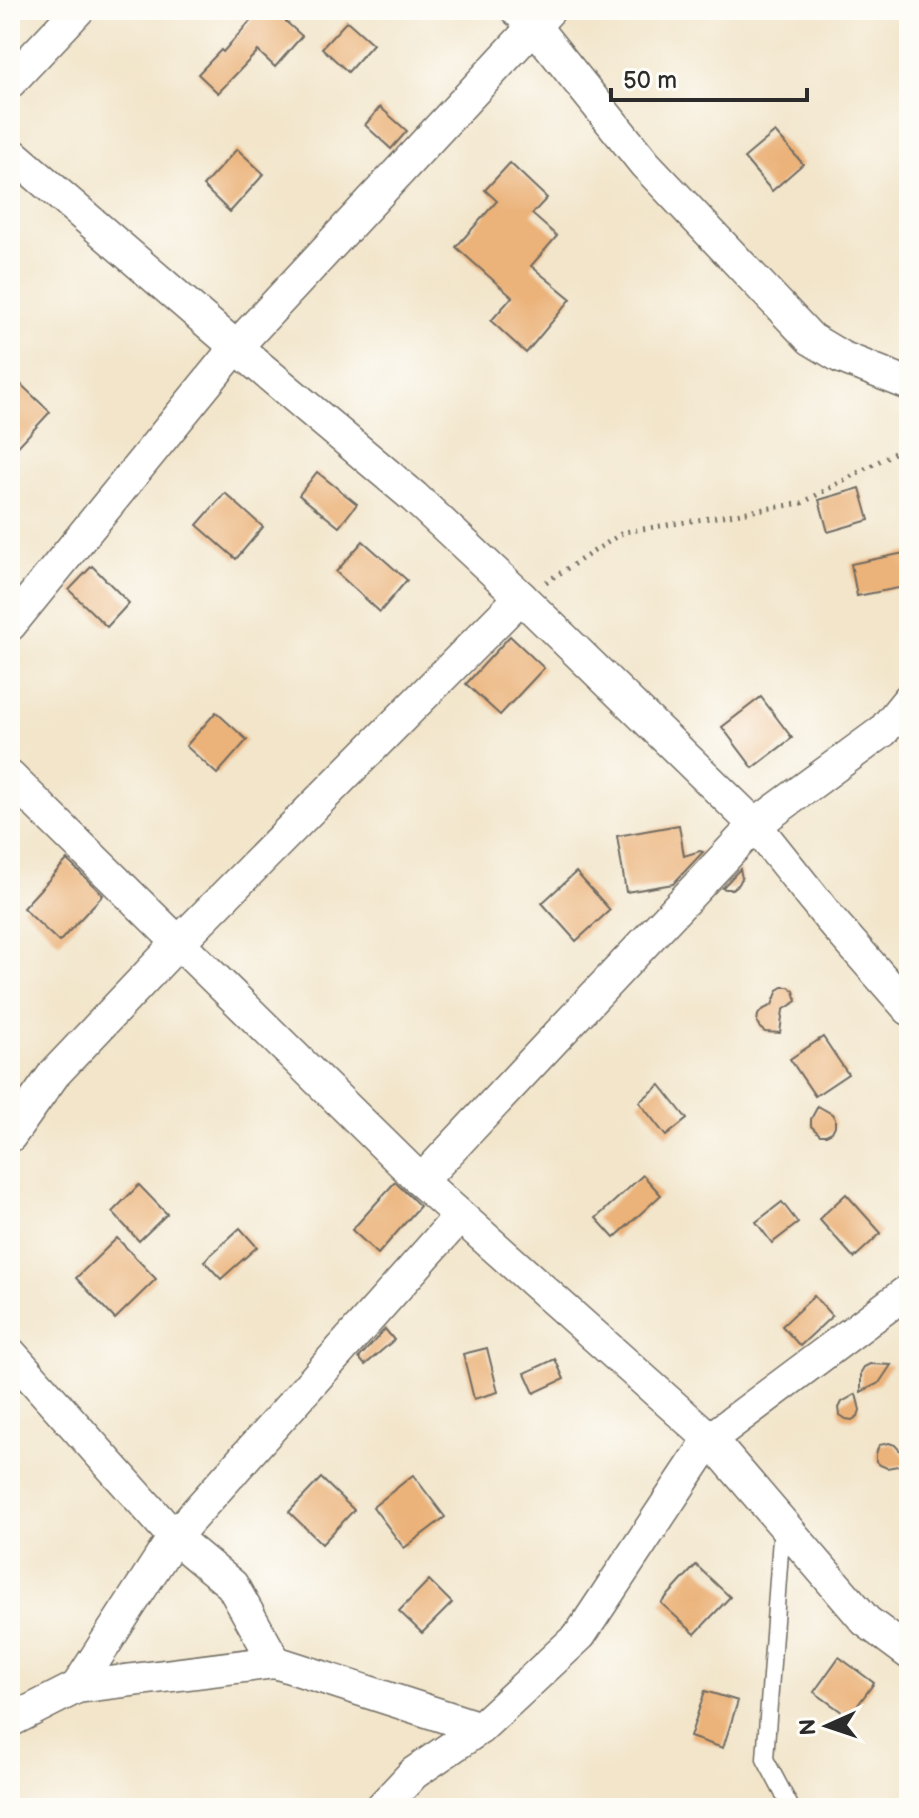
<svg xmlns="http://www.w3.org/2000/svg" width="919" height="1818" viewBox="0 0 919 1818" font-family="'Balsamiq Sans',sans-serif">
<style>
.building{fill:#ebb279}
.lines{fill:none;stroke-linecap:round;stroke-linejoin:round}
.service-casing{stroke:#716c63;stroke-width:19}
.minor-casing{stroke:#716c63;stroke-width:35}
.path{stroke:#716c63;stroke-width:5;stroke-dasharray:2 6;stroke-linecap:butt}
.service{stroke:#fff;stroke-width:16}
.minor{stroke:#fff;stroke-width:32}
</style>
<rect width="100%" height="100%" fill="#fdfcf7"/>
<filter id="ink" filterUnits="userSpaceOnUse"><feTurbulence type="fractalNoise" baseFrequency=".0125" numOctaves="2"/><feDisplacementMap in="SourceGraphic" scale="16" xChannelSelector="R" yChannelSelector="G"/><feConvolveMatrix kernelMatrix="1 2 1 2 8 2 1 2 1" color-interpolation-filters="sRGB"/></filter>
<filter id="wash" filterUnits="userSpaceOnUse"><feTurbulence type="fractalNoise" baseFrequency=".006" numOctaves="4" result="noise"/><feDisplacementMap in="SourceGraphic" scale="32" xChannelSelector="R" yChannelSelector="G"/><feGaussianBlur stdDeviation="1.8" result="paint"/><feColorMatrix in="noise" values="0 0 0 0 0 0 0 0 0 0 0 0 0 0 0 0 0 1.4 0 .05"/><feComposite in="paint" operator="in"/></filter>
<g filter="url(#wash)">
<rect width="100%" height="100%" fill="#f2e5ca"/>
<g id="blocks">
<!-- building -->
<g class="building">
<path d="M260,10H273L302,36L275,67L258,51L218,93L198,74L221,50L223,52Z"/>
<path d="M347,21L373,44L348,72L322,48Z"/>
<path d="M380,107L407,131L391,149L365,125Z"/>
<path d="M775,132L803,164L772,191L744,158Z"/>
<path d="M237,149L264,174L230,212L203,186Z"/>
<path d="M510,163L547,198L532,214L557,236L531,266L571,299L526,353L491,321L512,297L456,247L497,201L485,190Z"/>
<path d="M10,374L50,412L10,455Z"/>
<path d="M317,472L357,504L339,527L299,495Z"/>
<path d="M860,488L869,520L828,532L819,500Z"/>
<path d="M225,493L263,527L236,559L197,525Z"/>
<path d="M363,541L407,580L380,612L336,572Z"/>
<path d="M909,552V586L857,596L851,564Z"/>
<path d="M92,566L129,603L107,627L69,590Z"/>
<path d="M510,636L544,668L500,715L466,684Z"/>
<path d="M761,697L792,738L753,768L722,727Z"/>
<path d="M216,712L247,740L217,774L186,746Z"/>
<path d="M679,825L684,856L700,851L703,852L673,884L626,892L617,836Z"/>
<path d="M67,860L103,895L59,942L23,908Z"/>
<path d="M740,869L742,878L739,884L733,889H726L722,888Z"/>
<path d="M576,872L610,910L576,941L542,903Z"/>
<path d="M783,987H789L794,991L797,1001L783,1010L780,1033L765,1032L760,1028L757,1022L758,1015L762,1010L772,1005L778,990Z"/>
<path d="M823,1037L848,1074L815,1096L790,1059Z"/>
<path d="M660,1085L687,1119L666,1136L639,1102Z"/>
<path d="M818,1106L832,1114L835,1119V1126L832,1132L826,1135H820L811,1126V1119Z"/>
<path d="M643,1175L661,1195L614,1238L596,1218Z"/>
<path d="M395,1182L420,1206L378,1254L352,1230Z"/>
<path d="M139,1185L167,1214L139,1241L112,1212Z"/>
<path d="M846,1194L881,1233L854,1258L819,1219Z"/>
<path d="M782,1202L798,1223L772,1243L756,1222Z"/>
<path d="M240,1228L257,1247L221,1279L204,1261Z"/>
<path d="M117,1238L156,1279L115,1319L76,1278Z"/>
<path d="M814,1296L832,1316L800,1346L782,1326Z"/>
<path d="M385,1329L394,1340L365,1365L359,1358Z"/>
<path d="M487,1348L498,1392L474,1399L463,1354Z"/>
<path d="M555,1359L564,1379L534,1393L525,1373Z"/>
<path d="M870,1364L891,1365L879,1383L861,1392V1372L864,1367Z"/>
<path d="M856,1394L860,1410L858,1416L852,1420L846,1419L840,1415L839,1408L842,1402Z"/>
<path d="M889,1443L895,1445L909,1461V1464L887,1468L880,1465L876,1461V1454L879,1445Z"/>
<path d="M413,1475L445,1517L404,1548L373,1507Z"/>
<path d="M321,1478L354,1510L322,1544L289,1512Z"/>
<path d="M696,1565L730,1597L695,1634L661,1603Z"/>
<path d="M429,1580L452,1603L422,1633L399,1611Z"/>
<path d="M839,1657L874,1683L849,1717L814,1692Z"/>
<path d="M705,1691L738,1701L723,1748L690,1737Z"/>
</g>
</g>
</g>
<g filter="url(#ink)">
<use href="#blocks" fill-opacity="0" stroke="#716c63" stroke-width="2"/>
<g class="lines">
<!-- service casing -->
<g class="service-casing">
<path id="service" d="M782,1524L765,1759L791,1808"/>
</g>
<!-- minor casing -->
<g class="minor-casing">
<g id="minor">
<path d="M517,10L534,26L645,164L811,339L841,357L909,384"/>
<path d="M10,82L78,10"/>
<path d="M10,152L236,347L414,497L521,597L755,825L830,919L909,1009"/>
<path d="M10,625L236,347L549,10"/>
<path d="M10,777L421,1181L710,1439L866,1621L909,1653"/>
<path d="M10,1136L54,1074L178,943L521,597"/>
<path d="M421,1181L755,825L883,731L909,699"/>
<path d="M10,1353L174,1537L232,1585L275,1662"/>
<path d="M77,1687L174,1537L460,1216"/>
<path d="M10,1721L77,1687L275,1662L480,1728"/>
<path d="M381,1808L414,1773L480,1728L580,1635L710,1439L909,1290"/>
</g>
</g>
<!-- path -->
<path class="path" d="M546,582L624,532L802,503L909,445"/>
<!-- service -->
<use href="#service" class="service"/>
<!-- minor -->
<use href="#minor" class="minor"/>
</g>
</g>
<!-- margin -->
<rect width="919" height="1818" fill="none" stroke="#fdfcf7" stroke-width="40"/>
<!-- north arrow -->
<g transform="translate(827 1726) rotate(267)" stroke="#fdfcf7" stroke-width="6" paint-order="stroke">
<path d="M0-6L14 30L0 20L-14 30Z" fill="#2b2b2b"/>
<text y="-12" font-size="22" font-weight="bold" text-anchor="middle" fill="#2b2b2b">N</text>
</g>
<!-- scale -->
<path d="M611 88v12h196v-12" fill="none" stroke="#2b2b2b" stroke-width="4"/>
<text x="623" y="88" font-size="24" fill="#2b2b2b" stroke="#fdfcf7" stroke-width="6" paint-order="stroke">50 m</text>
</svg>
